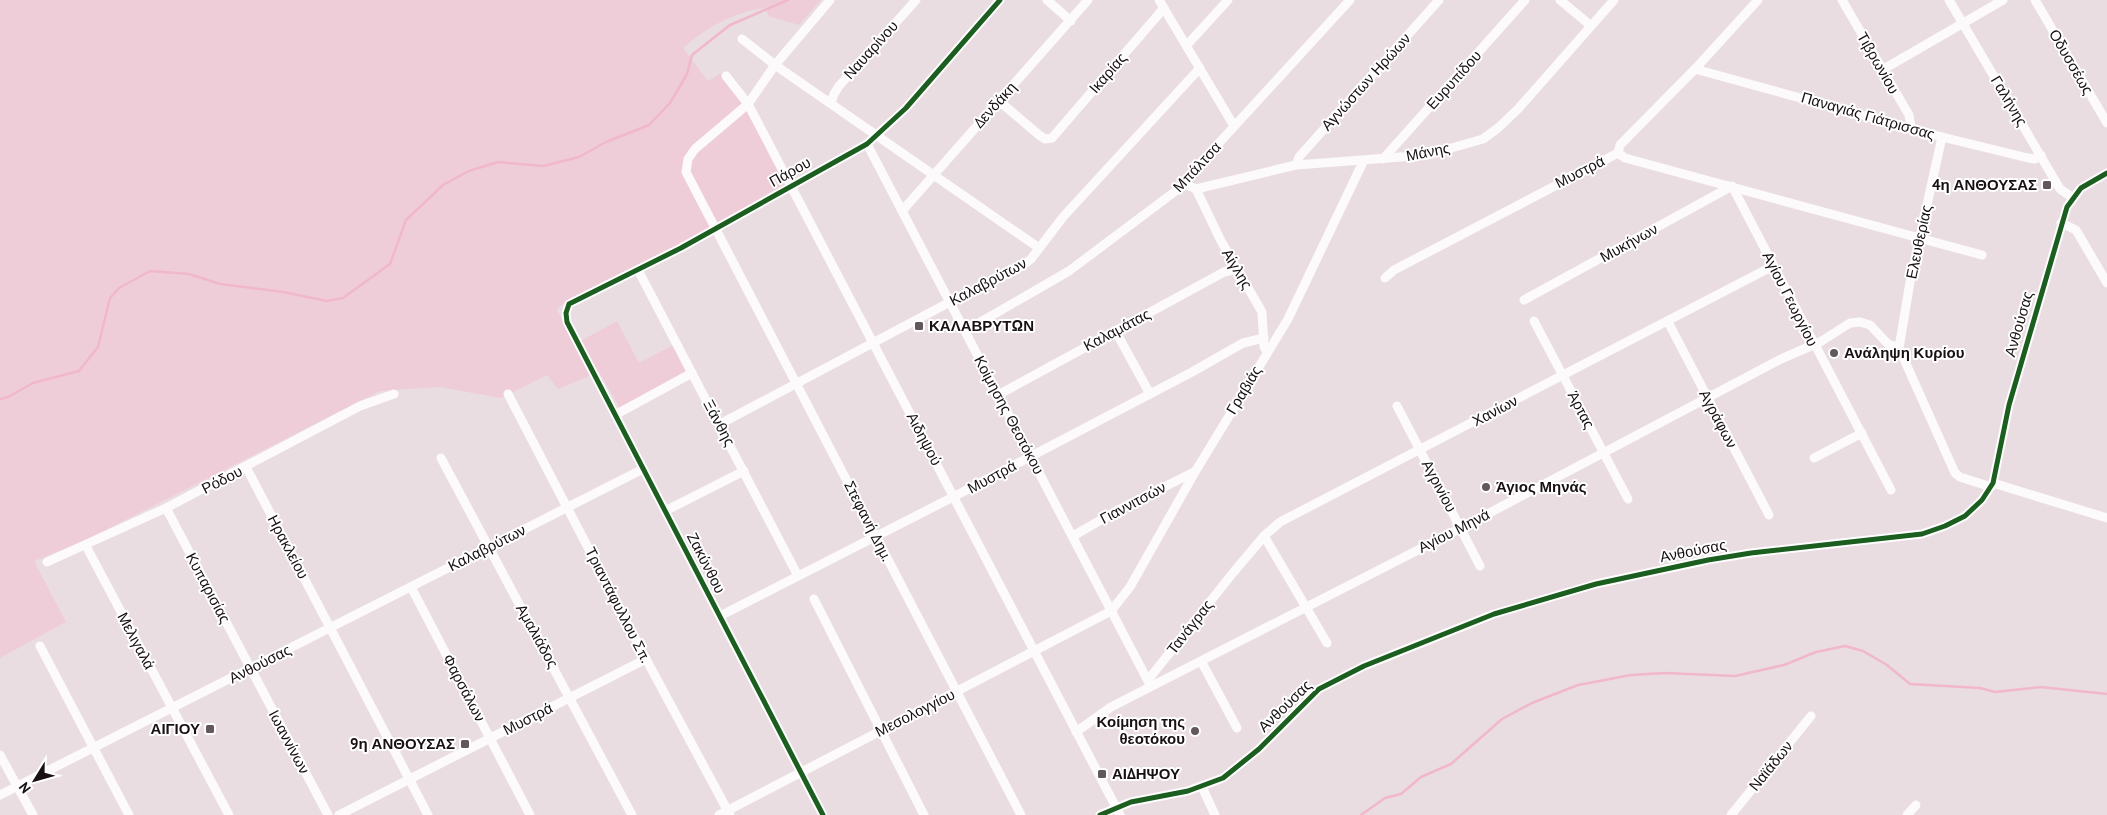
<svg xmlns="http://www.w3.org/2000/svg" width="2107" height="815" viewBox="0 0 2107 815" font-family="'PT Sans',sans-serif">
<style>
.green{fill:#eecdd8}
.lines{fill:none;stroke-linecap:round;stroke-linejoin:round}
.stream{stroke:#f1b7cb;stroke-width:2.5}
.minor{stroke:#fcfafa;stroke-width:9}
.cycleway-casing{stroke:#fff;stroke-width:8}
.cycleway{stroke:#1b5e20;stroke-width:5}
.poi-dot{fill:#62585b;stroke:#fff;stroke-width:2}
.labels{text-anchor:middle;stroke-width:4;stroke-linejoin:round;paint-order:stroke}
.street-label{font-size:15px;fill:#181013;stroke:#fff}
.poi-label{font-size:15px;font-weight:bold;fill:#181013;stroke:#fff;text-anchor:end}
</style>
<rect width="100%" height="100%" fill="#eadde1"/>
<!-- green -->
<path class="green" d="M0,0H821L799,25L768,16L766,8C735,11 706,28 683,48L708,81L721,73L742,102L785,184L676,248L560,306L557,310L575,344L617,321L639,363L675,344L690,371L620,408L599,372L558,389L547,375L501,398L439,387L380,391L84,541L34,561L66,622L0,658Z"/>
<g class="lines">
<!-- stream -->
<g class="stream">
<path d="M0,399L8,397L33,383L79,371L98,347L110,298L119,288L150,271L189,274L220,284L283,292L327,301L343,298L390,264L406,220L443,185L469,171L498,162L543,166L579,157L606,142L649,125L670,103L687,74L692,55L730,25L788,0"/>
<path d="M1361,815L1385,798L1401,794L1421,777L1451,764L1502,719L1532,703L1578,685L1631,675L1665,673L1735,676L1784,665L1816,652L1845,646L1863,651L1887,665L1910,684L1980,688L1995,692L2041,687L2107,694"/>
</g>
<!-- minor -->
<g class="minor">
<path d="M830,0L775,65L748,104L695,149L688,159L686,172L1021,815"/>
<path d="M1047,0L1071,21"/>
<path d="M1159,0L1234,126"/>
<path d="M1560,0L1590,25"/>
<path d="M1842,0L1909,115L1911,127"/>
<path d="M1949,0L2060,189L2073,198"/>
<path d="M2035,0L2107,123"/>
<path d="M742,39L775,65L1039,248"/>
<path d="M1187,45L1228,0"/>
<path d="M1695,69L1942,137L2028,158L2035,159L2041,155"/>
<path d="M1882,70L2003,0"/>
<path d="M726,76L748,104L1120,815"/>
<path d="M999,101L1039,135L1045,139L1052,138L1164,8"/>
<path d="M831,103L834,94L839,86L916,0"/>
<path d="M867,144L1150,685"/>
<path d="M1618,153L1625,158L1982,255"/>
<path d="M1618,153L1620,145L1695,69L1758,0"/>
<path d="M1383,159L1525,0"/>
<path d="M1296,165L1299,157L1439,0"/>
<path d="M1185,184L1196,189L1296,165L1427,155L1483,139L1498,128L1518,109L1614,0"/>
<path d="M1196,189L1221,241L1262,312L1264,347L1267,352"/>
<path d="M902,211L1088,0"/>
<path d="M2061,223L2076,230L2107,283"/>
<path d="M638,270L798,576"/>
<path d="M1385,278L1394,270L1618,153"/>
<path d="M1524,300L1732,186L1891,490"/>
<path d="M1534,321L1628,499"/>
<path d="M1668,322L1769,515"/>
<path d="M965,331L1069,271L1185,184L1186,179L1350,0"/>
<path d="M1116,332L1150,394"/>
<path d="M1899,348L1910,282L1942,137"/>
<path d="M508,394L646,659L730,815"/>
<path d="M998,395L1224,272L1238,269"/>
<path d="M1397,406L1480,566"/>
<path d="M615,415L692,373"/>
<path d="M720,424L950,302L1022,266L1031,259L1063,217L1200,68"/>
<path d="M441,458L632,815"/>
<path d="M1814,458L1862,433"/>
<path d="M246,467L428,815"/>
<path d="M1993,483L2107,518"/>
<path d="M166,508L328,815"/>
<path d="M665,511L744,471"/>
<path d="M1073,536L1118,510L1194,472"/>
<path d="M1264,536L1327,643"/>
<path d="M86,546L229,815"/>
<path d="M47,562L166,508L360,406L394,394"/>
<path d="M411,587L530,815"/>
<path d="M814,599L924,815"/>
<path d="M720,616L955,496L1192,372L1243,343L1264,338"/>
<path d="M40,646L129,815"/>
<path d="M1201,661L1237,728"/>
<path d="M1148,680L1232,574L1264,536L1280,522L1773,266"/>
<path d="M1076,732L1111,707L1461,528L1781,359L1820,342L1850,323L1860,322L1870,325L1888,344L1899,348L1955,473L1960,477L1991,487"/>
<path d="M0,755L33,815"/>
<path d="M1202,787L1215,815"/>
<path d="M0,795L643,469"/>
<path d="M339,815L646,659"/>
<path d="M719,815L1111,611L1130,587L1195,472L1288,319L1363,162"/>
<path d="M823,815L567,322L566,313L569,304L681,248L867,144L906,108L1000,0"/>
<path d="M1100,815L1131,802L1188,791L1223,778L1259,749L1319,689L1364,666L1494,614L1596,584L1708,560L1751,553L1922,534L1945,526L1965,516L1982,500L1993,483L2009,405L2067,207L2081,188L2107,173"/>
<path d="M1731,815L1811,716"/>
<path d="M1907,815L1916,805"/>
</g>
<!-- cycleway casing -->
<g class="cycleway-casing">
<g id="cycleway">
<path d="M823,815L567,322L566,313L569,304L681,248L867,144L906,108L1000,0"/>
<path d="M1100,815L1131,802L1188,791L1223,778L1259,749L1319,689L1364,666L1494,614L1596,584L1708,560L1751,553L1922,534L1945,526L1965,516L1982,500L1993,483L2009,405L2067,207L2081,188L2107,173"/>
</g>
</g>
<!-- cycleway -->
<use href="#cycleway" class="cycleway"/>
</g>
<!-- markers -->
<g class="poi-dot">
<rect x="2042" y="180" width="10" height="10" rx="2.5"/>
<rect x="914" y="321" width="10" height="10" rx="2.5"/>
<circle cx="1834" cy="353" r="5"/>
<circle cx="1486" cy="487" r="5"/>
<rect x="205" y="724" width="10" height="10" rx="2.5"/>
<circle cx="1195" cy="731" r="5"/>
<rect x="460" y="739" width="10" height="10" rx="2.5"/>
<rect x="1097" y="769" width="10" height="10" rx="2.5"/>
</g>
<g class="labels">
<!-- street labels -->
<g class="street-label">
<text transform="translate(871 50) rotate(-48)" y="5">Ναυαρίνου</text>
<text transform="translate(2071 62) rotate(60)" y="5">Οδυσσέως</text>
<text transform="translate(1878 63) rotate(60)" y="5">Τιβρωνίου</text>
<text transform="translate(1108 73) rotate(-49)" y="5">Ικαρίας</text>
<text transform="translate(1454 80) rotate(-48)" y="5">Ευρυπίδου</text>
<text transform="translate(1366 82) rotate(-48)" y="5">Αγνώστων Ηρώων</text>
<text transform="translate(2009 101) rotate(59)" y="5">Γαλήνης</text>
<text transform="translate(995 105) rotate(-48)" y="5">Δενδάκη</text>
<text transform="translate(1868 116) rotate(16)" y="5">Παναγιάς Γιάτρισσας</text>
<text transform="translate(1428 152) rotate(-11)" y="5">Μάνης</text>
<text transform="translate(1197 167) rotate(-47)" y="5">Μπάλτσα</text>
<text transform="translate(790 172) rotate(-29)" y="5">Πάρου</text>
<text transform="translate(1580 172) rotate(-27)" y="5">Μυστρά</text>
<text transform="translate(1919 242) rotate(-78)" y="5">Ελευθερίας</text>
<text transform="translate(1629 243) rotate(-29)" y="5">Μυκήνων</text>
<text transform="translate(1237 269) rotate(59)" y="5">Αίγλης</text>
<text transform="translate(988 282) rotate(-28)" y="5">Καλαβρύτων</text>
<text transform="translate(1790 299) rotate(63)" y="5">Αγίου Γεωργίου</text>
<text transform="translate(2019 324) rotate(-74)" y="5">Ανθούσας</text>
<text transform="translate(1117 330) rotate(-28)" y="5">Καλαμάτας</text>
<text transform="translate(1244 390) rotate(-59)" y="5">Γραβιάς</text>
<text transform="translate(1581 410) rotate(62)" y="5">Άρτας</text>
<text transform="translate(1495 411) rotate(-28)" y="5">Χανίων</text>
<text transform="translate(1009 415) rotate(62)" y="5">Κοίμησης Θεοτόκου</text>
<text transform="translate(1718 419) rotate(62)" y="5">Αγράφων</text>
<text transform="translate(719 423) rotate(62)" y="5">Ξάνθης</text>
<text transform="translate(924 439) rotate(62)" y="5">Αιδηψού</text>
<text transform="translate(992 477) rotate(-28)" y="5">Μυστρά</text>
<text transform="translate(222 480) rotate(-27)" y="5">Ρόδου</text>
<text transform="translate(1439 486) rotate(62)" y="5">Αγρινίου</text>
<text transform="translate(1133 503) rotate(-28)" y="5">Γιαννιτσών</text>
<text transform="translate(868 521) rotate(63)" y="5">Στεφανή Δημ.</text>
<text transform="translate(1454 531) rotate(-27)" y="5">Αγίου Μηνά</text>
<text transform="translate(288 547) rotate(62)" y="5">Ηρακλείου</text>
<text transform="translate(487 548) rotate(-27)" y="5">Καλαβρύτων</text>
<text transform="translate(1693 551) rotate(-11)" y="5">Ανθούσας</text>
<text transform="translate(706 563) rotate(63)" y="5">Ζακύνθου</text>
<text transform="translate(208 588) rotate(62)" y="5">Κυπαρισίας</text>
<text transform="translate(618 605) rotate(63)" y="5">Τριαντάφυλλου Σπ.</text>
<text transform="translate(1190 627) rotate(-52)" y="5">Τανάγρας</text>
<text transform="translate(537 636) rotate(61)" y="5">Αμαλιάδος</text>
<text transform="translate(136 641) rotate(62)" y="5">Μελιγαλά</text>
<text transform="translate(260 664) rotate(-27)" y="5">Ανθούσας</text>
<text transform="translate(464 688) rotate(62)" y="5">Φαρσάλων</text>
<text transform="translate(1285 706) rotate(-44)" y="5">Ανθούσας</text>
<text transform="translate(915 713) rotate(-27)" y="5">Μεσολογγίου</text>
<text transform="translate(528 719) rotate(-27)" y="5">Μυστρά</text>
<text transform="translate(289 742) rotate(62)" y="5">Ιωαννίνων</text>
<text transform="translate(1771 766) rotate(-51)" y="5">Ναϊάδων</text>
</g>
<!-- poi labels -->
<g class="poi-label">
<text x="2037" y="190">4η ΑΝΘΟΥΣΑΣ</text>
<text x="929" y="331" text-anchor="start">ΚΑΛΑΒΡΥΤΩΝ</text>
<text x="1844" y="358" text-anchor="start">Ανάληψη Κυρίου</text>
<text x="1496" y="492" text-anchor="start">Άγιος Μηνάς</text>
<text x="1185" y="727">Κοίμηση της<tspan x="1185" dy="17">θεοτόκου</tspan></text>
<text x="200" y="734">ΑΙΓΙΟΥ</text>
<text x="455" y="749">9η ΑΝΘΟΥΣΑΣ</text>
<text x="1112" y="779" text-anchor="start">ΑΙΔΗΨΟΥ</text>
</g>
</g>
<!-- north arrow -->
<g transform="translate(35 780) rotate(233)" stroke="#ffffff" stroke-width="4" paint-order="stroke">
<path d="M0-4L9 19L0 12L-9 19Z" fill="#181013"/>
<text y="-8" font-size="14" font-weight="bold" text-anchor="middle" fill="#181013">N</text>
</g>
</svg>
